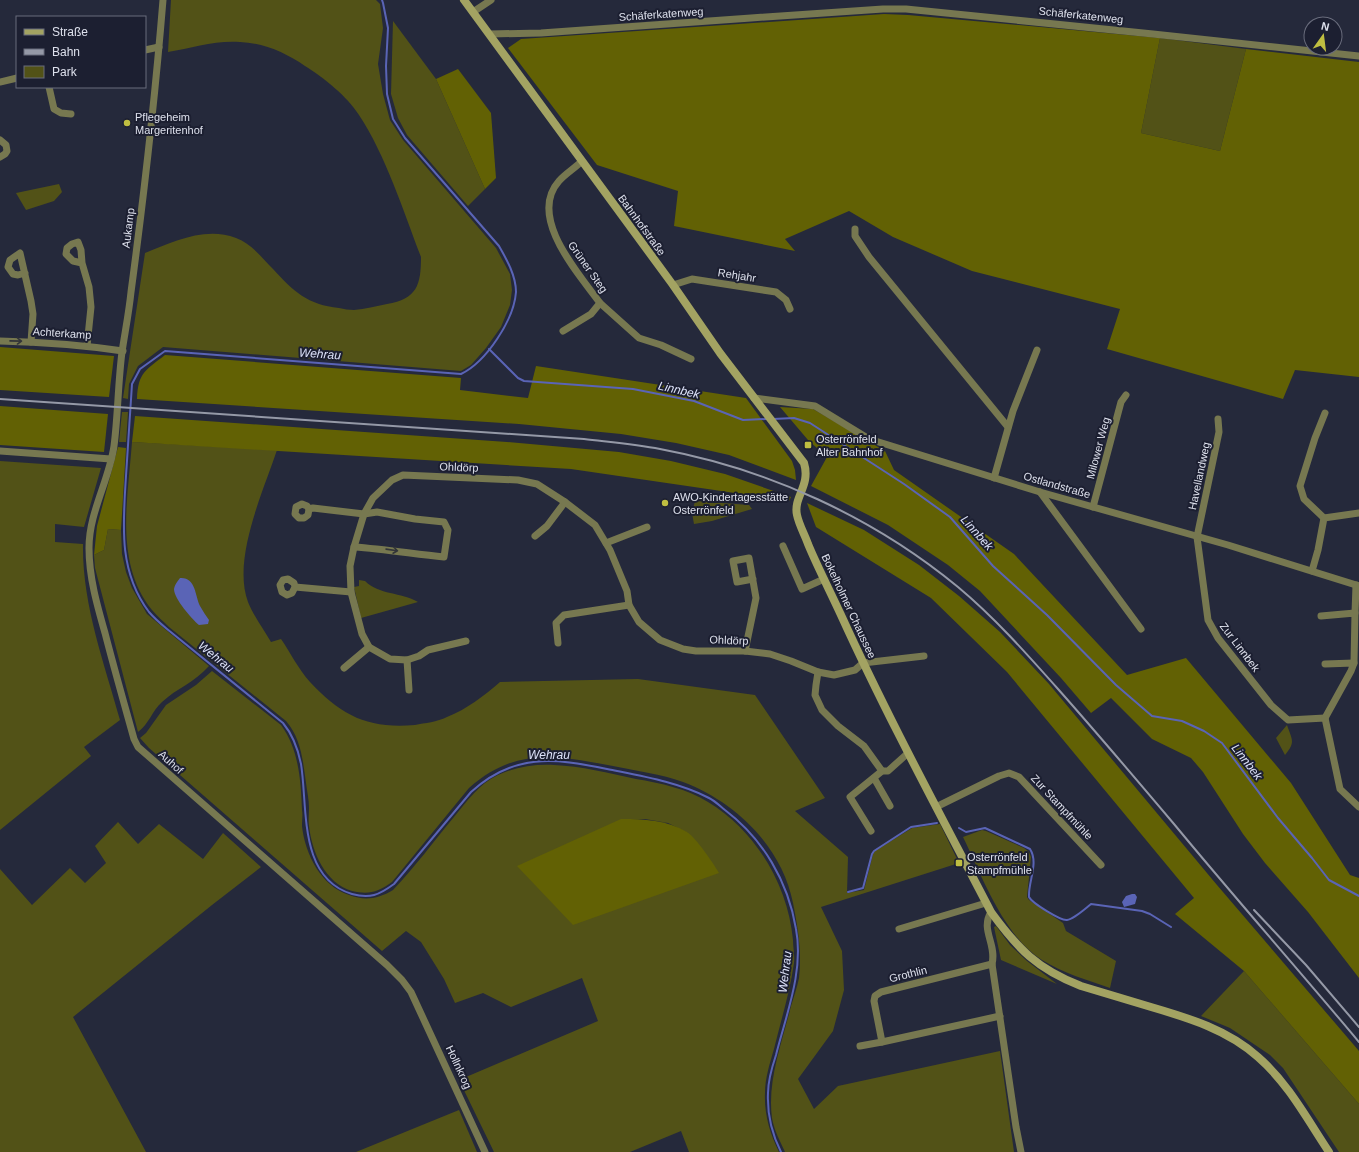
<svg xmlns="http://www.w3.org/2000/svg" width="1359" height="1152" viewBox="0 0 1359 1152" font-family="Helvetica,sans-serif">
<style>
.green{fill:#525217;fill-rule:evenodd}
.forest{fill:#626104}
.water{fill:#5a64b6}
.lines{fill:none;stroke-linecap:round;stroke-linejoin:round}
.stream{stroke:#5a64b6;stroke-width:2}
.street{stroke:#777850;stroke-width:7}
.secondary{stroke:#a3a362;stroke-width:8}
.rail{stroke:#9599a7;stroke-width:2}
.oneway{stroke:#333539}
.poi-dot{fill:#bfbe41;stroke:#1c1f31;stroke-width:1.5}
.labels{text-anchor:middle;stroke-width:4;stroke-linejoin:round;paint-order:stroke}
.street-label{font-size:11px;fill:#dde0ec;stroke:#1c1f31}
.poi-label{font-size:11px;fill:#dde0ec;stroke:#1c1f31;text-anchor:start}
.water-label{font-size:12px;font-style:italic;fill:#dde2f9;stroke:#1c1f31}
</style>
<rect width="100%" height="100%" fill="#25293b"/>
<!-- green -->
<g class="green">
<path d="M171,0H376L380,4L383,28L378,64L383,94L390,120L403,140L496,248L510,274L512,290L510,305L501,327L486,348L471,365L461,371L163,347L138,366L129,384L128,399L123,398L145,253C173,242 205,226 236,238C252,244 261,257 273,269C293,291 308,305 339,308C344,309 349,310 354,310C365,309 376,306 387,304C417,299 421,285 421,257C403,210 386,156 359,115C347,96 324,78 305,66C286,53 264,43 240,42C216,40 192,48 168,52Z"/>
<path d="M393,21L436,79L485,189L468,206L407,135L398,118L391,94Z"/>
<path d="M1160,38L1246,49L1220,151L1141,133Z"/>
<path d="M59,184L62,192L54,201L26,210L16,193Z"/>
<path d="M122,412H128L126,442H119Z"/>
<path d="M132,442L277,450C263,492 232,559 248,602C253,615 264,630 271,642L281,639C290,652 299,670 310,682C342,716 368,729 415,725C425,723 437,722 447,717C467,709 484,696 500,682L638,679L755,695L825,798L795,811L848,857L847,893L864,890L873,854L875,851L912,828L940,824L959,863L821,907L842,951L844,990L833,1031L798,1079L814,1109L838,1086L1000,1051L1014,1152H785C780,1141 774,1130 772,1118C767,1081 782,1043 791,1006C794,997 797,987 799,978C802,952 798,928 793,903C782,847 736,802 683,782C661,774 637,771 613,766C556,755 516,747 469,788L392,882C378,892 369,895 352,891C325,883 312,852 309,826C308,820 309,814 309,808C309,800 307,791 306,783C303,761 301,738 286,721L169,627C164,622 157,616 152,610C114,563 128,498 132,442Z"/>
<path d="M0,461L101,468L84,527L55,524V542L83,544C82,604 104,662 120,720L84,747L91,756L0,830Z"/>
<path d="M695,501L749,505L752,509L712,521L694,524L692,513Z"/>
<path d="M108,529L121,530L122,554L126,572L132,588L147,614L209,666C194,683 177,688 162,702C152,711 149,724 138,732L95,568L94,555L104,550Z"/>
<path d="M359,580L365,581C379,595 401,592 418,602L361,618L354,587L359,586Z"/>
<path d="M212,671L281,725C299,749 301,782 302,810C303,815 302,820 302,826C305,854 321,886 349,895C365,901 378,899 393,890C415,867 434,841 454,817C467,801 479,784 498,775C515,767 535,764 554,765C581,766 609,773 636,779C660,783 688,789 708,802C756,831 788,885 793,940C793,948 795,956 794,963C790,992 781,1020 774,1049C770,1063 765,1078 765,1093C764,1114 770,1134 779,1152H689L681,1131L630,1152H494L459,1080L598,1021L582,978L511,1007L483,993L455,1003L444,979L421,942L406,931L382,951L149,748L140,738L146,733L166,705L196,685ZM621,819H645L668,823L688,833Z"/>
<path d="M1287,725C1292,740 1296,742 1285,755L1276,738Z"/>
<path d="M118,822L138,844L159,824L203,859L223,833L261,867L212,905L73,1017L146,1152H0V869L32,905L70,868L85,883L106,863L95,846Z"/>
<path d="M982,830L986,831L1024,848L1029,852L1031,857L1027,897L1029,900L1063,923L1066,931L1116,961L1110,988C1087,980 1063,973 1042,960C1003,935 983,878 963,837Z"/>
<path d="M996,926L1010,945L1027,961L1057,984L1001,960L994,927Z"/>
<path d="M1244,971L1359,1104V1152H1339L1283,1068L1270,1055L1230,1028L1201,1016Z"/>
<path d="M459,1110L477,1152H356Z"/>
</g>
<!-- forest -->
<g class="forest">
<path d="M884,14L908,15L1160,38L1141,133L1220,151L1246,49L1359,62V377L1295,370L1283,399L1107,349L1120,309L972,271L893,237L849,211L785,239L795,251L674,226L678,191L597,165L508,48L521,39Z"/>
<path d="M458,69L491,113L496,178L485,189L436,79Z"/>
<path d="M0,347L114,356L109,397L0,390Z"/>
<path d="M165,355L461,378L460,390L528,398L536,366L746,398L792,461L795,470L796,480L729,455L676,443L621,434L519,424L137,399C138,372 146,370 165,355Z"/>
<path d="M0,406L108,414L104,452L0,445Z"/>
<path d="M780,407L813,409L885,451L894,470L1014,554L1127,675L1186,658L1291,783L1350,875L1359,878V978L1308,912L1265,863L1243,834L1203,772L1191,758L1152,739L1111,698L1091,713L1061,678L980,591L948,565L888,525L811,486L827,457L808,440Z"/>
<path d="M135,416L507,442L619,452L671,461L725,474L791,497L789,501L571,469L132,442Z"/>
<path d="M118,447L126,448L121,530L108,529L104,550L94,555L97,526Z"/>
<path d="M807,503L864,530L919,565L959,596L1000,632L1049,684L1217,885L1359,1051V1104L1244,971L1175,914L1194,898L1007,672L931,598L816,527Z"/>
<path d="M621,819C644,819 667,820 687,832C697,839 713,863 719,873L573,925L517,866Z"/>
</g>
<!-- water -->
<g class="water">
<path d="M180,578C196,577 195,596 200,606C203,611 206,616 209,620L208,624L199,625C192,619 174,599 174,589C175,584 177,582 180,578Z"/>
<path d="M1132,894H1135L1137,897L1135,904L1124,907L1122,902L1126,896Z"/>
</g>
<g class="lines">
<!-- stream -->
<g class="stream">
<path d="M382,0L383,3L388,28L386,66L387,94L393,119L405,138L499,246C507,260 516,276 516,292C514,320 486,362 461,374L165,351L140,369L132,384C130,415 128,446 126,476C123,524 118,571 149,612C154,618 161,624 167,629L283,723C293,735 298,749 301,764C308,807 298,878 352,894C370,899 379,895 394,884L471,792C514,753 554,758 607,769C641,776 678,782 709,798C715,801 720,806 725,810C763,839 788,881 796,929C804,971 786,1015 776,1055C772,1067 768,1080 768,1093C767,1114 772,1134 781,1152"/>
<path d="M489,349L518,378L524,381L633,389L694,401L743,420L766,419"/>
<path d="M773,419L794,418L810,423L904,484L950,517L993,566L1047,615L1116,685L1152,716L1182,721L1204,731L1222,743L1278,818L1312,858L1329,880L1359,896"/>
<path d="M959,828L966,832L985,828L1030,849C1039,863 1028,882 1029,897C1032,903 1061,921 1067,920C1074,919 1086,908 1091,904L1142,911L1150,914L1171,927"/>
<path d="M848,892L863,888L872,854L874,851L911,827L937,823"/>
</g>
<!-- street -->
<g class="street">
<path d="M163,0C155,98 144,195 131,292C129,312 125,332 122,352C118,383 118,415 114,446C109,481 89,512 89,548C89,577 97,605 105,633C114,668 124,703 134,739L138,747L387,965L402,980L411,992L485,1152"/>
<path d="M473,12L491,0"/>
<path d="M490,34L541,33L751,18L883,9H906L1153,34L1359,56"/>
<path d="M145,50L159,47"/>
<path d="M0,82L17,78"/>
<path d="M49,87L54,109L61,113L71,114"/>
<path d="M0,140L6,145L7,151L5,154L0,157"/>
<path d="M855,229V236L869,257L1008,427"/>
<path d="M82,263L73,261L66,254L67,248L72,244L78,242L81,250L82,263L89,287L91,307L87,346"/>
<path d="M25,273L18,275L13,274L8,267L10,260L20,253L31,301L33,314L31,342"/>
<path d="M673,285L692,279L776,292L786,300L790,309"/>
<path d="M600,303L639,338L661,345L691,359"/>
<path d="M563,331L591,314L600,303C579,274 527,217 559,181C565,174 575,168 582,161"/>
<path d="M0,341C41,342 82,345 123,351"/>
<path d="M754,398L815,406L869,439L1040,492L1228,545L1359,586"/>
<path d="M1218,419L1219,432L1197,537L1208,620L1218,638L1271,705L1288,720L1325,718L1340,789L1359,807"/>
<path d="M0,451L111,459"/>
<path d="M994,478L1013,411L1037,350"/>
<path d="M1040,492L1141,629"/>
<path d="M1093,507L1121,402L1126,395"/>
<path d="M309,509L308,515L304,518H299L295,514L296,507L302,504L307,506L309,509L313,508L364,514L377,512L415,519L444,522L448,530L444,557C414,554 384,549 354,547"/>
<path d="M1324,518L1304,499L1300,486L1315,438L1325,413"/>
<path d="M535,536L547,526L565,502"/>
<path d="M606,543L647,527"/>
<path d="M783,546L802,589L824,579"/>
<path d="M1312,571L1318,550L1324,518L1359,513"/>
<path d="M295,587L294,583L288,579L283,580L280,585L282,592L287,595L292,593L295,587L351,592"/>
<path d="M1355,613L1356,585"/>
<path d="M1321,616L1355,613L1354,663"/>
<path d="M466,641L428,650L419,656L407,660L390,659L369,647L362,634L351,592L350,566L354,547L364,514L373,498L392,480L403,475L518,480L537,484L565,502L595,525L610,550L627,591L629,605L639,622L660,640L683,649L696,651H745L770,654L791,661L818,672L834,675L855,670L863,663L924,656"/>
<path d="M558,643L556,623L564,615L629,605"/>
<path d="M745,651L756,598L749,558L733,561L737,582L753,579"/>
<path d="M407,660L409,690"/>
<path d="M1325,664L1354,663L1351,671L1325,718"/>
<path d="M344,668L369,647"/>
<path d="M818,672L816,685L815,695L822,710L838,726L864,746L882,771"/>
<path d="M874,778L890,806"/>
<path d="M936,807L999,776L1009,773L1019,777L1101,865"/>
<path d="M871,831L850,797L882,771H888L908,753"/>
<path d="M991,912C980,930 997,944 992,964L1016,1127L1021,1152"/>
<path d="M899,929L986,903"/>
<path d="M992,964L881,992L875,996L874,1001L882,1042L1000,1016"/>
<path d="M860,1046L882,1042"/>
</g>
<!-- secondary -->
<path class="secondary" d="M464,0L673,285L720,353L804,463C811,486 793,497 797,515C799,525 805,535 808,544C818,568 830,591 841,615C887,716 940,814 991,912C1018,949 1037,969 1081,986C1105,993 1128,1000 1151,1007C1189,1018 1228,1030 1258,1057C1288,1083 1307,1119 1329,1152"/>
<!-- rail -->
<g class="rail">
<path d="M0,399L584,439C609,442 635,444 660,449C768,469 873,517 958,587C994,617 1026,653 1058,689C1097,733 1136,779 1174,824C1235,898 1298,969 1359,1042"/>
<path d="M1254,910L1306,965L1359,1027"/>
</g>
</g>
<!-- one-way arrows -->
<defs><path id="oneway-shaft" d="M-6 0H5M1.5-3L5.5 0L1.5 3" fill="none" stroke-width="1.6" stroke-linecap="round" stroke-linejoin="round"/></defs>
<g class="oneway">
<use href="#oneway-shaft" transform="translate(16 341) rotate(1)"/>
<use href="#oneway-shaft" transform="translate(392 550) rotate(8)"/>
</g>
<!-- markers -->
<g class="poi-dot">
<circle cx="127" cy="123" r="4"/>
<rect x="804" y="441" width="8" height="8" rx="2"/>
<circle cx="665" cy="503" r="4"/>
<rect x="955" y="859" width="8" height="8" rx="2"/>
</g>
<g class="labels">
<!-- street labels -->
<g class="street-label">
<text transform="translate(661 14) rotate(-4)" y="4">Schäferkatenweg</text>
<text transform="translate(1081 15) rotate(6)" y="4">Schäferkatenweg</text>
<text transform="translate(642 225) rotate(54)" y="4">Bahnhofstraße</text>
<text transform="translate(128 228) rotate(-83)" y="4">Aukamp</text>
<text transform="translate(588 267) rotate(55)" y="4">Grüner Steg</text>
<text transform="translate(737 275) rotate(9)" y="4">Rehjahr</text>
<text transform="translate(62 333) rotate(4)" y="4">Achterkamp</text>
<text transform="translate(1098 448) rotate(-75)" y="4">Milower Weg</text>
<text transform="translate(459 467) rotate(2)" y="4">Ohldörp</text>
<text transform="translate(1199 476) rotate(-78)" y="4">Havellandweg</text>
<text transform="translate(1057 485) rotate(16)" y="4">Ostlandstraße</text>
<text transform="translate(849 606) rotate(65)" y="4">Bokelholmer Chaussee</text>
<text transform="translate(729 640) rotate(2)" y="4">Ohldörp</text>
<text transform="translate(1240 647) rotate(53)" y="4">Zur Linnbek</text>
<text transform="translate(171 762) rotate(42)" y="4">Auhof</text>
<text transform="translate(1062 807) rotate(47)" y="4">Zur Stampfmühle</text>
<text transform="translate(908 974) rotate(-14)" y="4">Grothlin</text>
<text transform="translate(459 1067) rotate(65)" y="4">Hollnkrog</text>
</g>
<!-- poi labels -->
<g class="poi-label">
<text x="135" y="121">Pflegeheim<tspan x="135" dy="13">Margeritenhof</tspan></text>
<text x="816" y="443">Osterrönfeld<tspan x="816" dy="13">Alter Bahnhof</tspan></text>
<text x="673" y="501">AWO-Kindertagesstätte<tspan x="673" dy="13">Osterrönfeld</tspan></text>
<text x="967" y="861">Osterrönfeld<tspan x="967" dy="13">Stampfmühle</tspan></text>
</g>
<!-- water labels -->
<g class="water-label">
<text transform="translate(320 354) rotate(4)" y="4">Wehrau</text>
<text transform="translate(679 390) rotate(13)" y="4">Linnbek</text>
<text transform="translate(977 533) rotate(48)" y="4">Linnbek</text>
<text transform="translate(216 657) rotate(39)" y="4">Wehrau</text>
<text x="549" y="759">Wehrau</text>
<text transform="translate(1247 762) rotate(52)" y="4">Linnbek</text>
<text transform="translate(785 972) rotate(-83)" y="4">Wehrau</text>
</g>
</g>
<!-- legend -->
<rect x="16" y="16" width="130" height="72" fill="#1c1f31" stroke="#696c7c"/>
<rect x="24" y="29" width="20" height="6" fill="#a3a362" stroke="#696c7c"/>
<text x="52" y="36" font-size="12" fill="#dde0ec">Straße</text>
<rect x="24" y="49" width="20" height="6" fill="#9599a7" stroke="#696c7c"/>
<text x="52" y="56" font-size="12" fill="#dde0ec">Bahn</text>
<rect x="24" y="66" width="20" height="12" fill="#525217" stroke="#696c7c"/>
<text x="52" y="76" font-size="12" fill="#dde0ec">Park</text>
<!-- north arrow -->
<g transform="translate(1323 36) rotate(14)"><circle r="19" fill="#1c1f31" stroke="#696c7c"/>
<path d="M0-3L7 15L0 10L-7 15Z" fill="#bfbe41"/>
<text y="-6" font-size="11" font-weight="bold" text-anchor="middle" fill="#dde0ec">N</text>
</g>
</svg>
